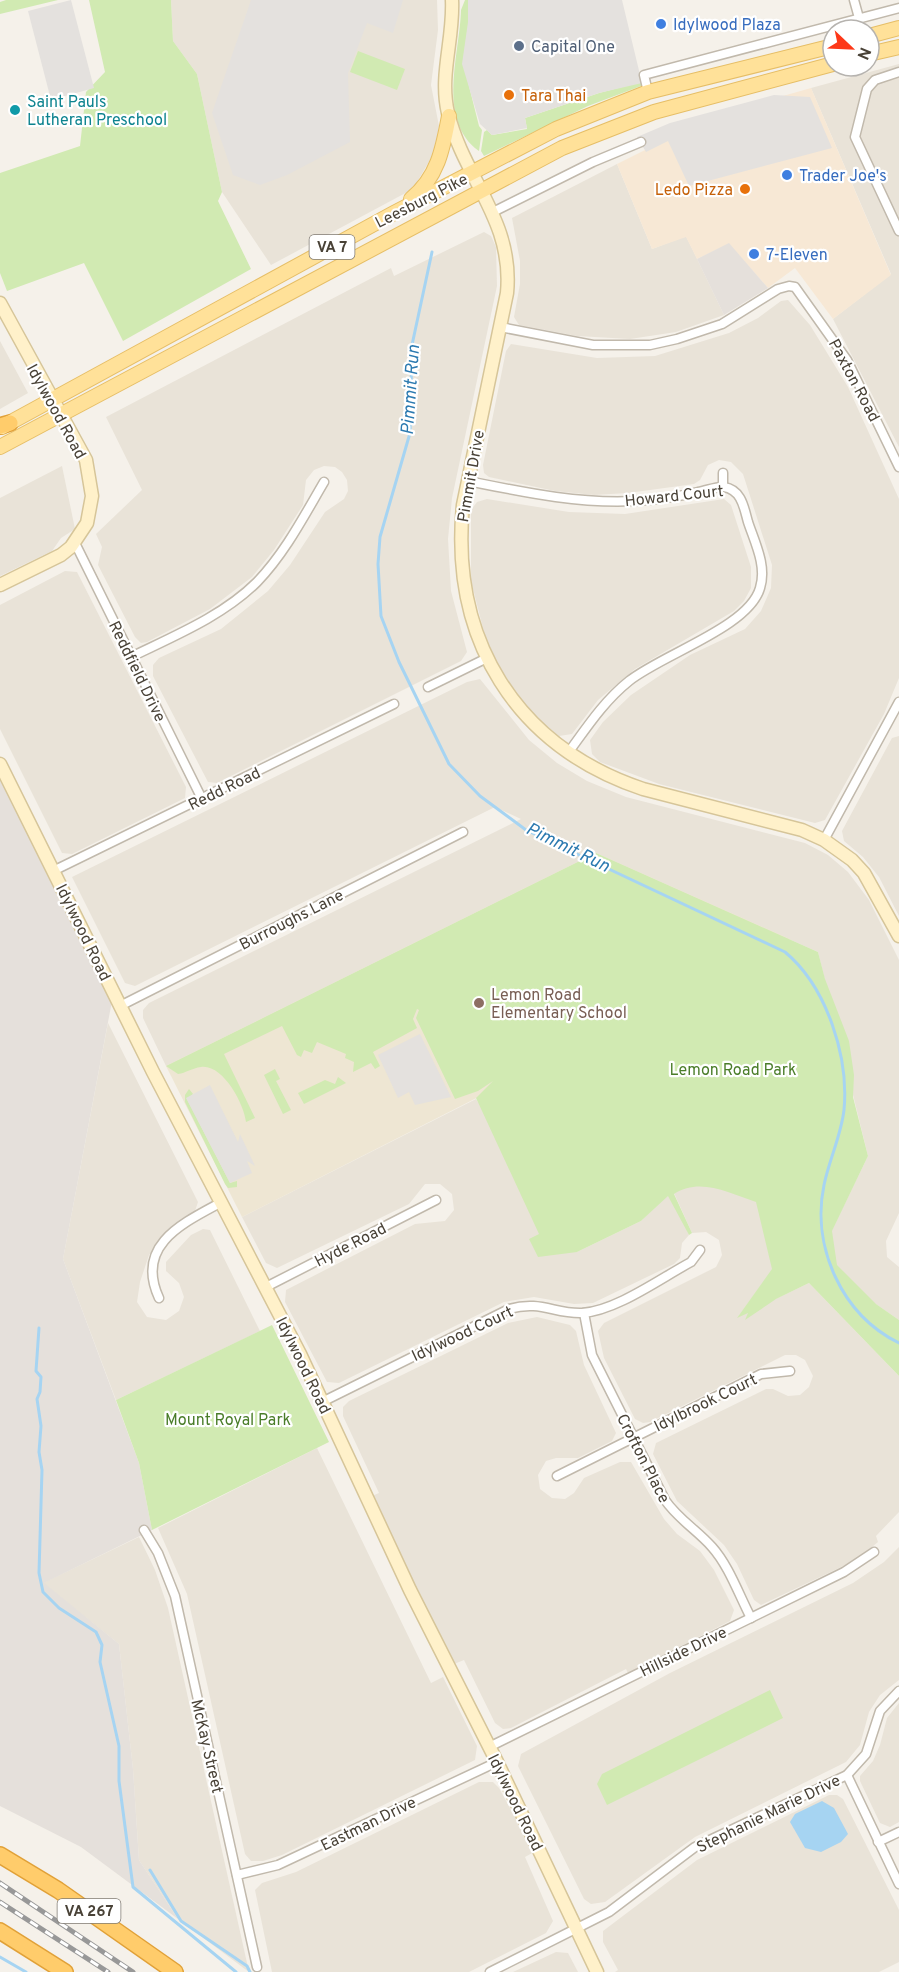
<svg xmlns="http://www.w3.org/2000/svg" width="899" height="1972" viewBox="0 0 899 1972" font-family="Overpass,sans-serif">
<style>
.residential{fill:#e9e3d8}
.commercial{fill:#f7e8d5}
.industrial{fill:#e5e0db}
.education{fill:#eee6d3}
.green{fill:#d1eab2}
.parking{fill:#e4e1de}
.water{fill:#a6d4f2}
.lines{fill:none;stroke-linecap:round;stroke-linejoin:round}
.stream{stroke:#a6d4f2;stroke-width:3}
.street-casing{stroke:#c1b9ac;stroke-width:11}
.secondary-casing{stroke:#d6c599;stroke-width:15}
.primary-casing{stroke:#e6be66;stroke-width:16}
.highway-casing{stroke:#e1a138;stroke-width:18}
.street{stroke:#fff;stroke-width:8}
.secondary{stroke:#fff1ca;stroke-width:12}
.primary{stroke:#ffe199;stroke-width:14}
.highway{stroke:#ffcc6b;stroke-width:15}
.rail-casing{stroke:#989898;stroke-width:5}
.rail{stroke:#fff;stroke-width:3;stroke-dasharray:9;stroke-linecap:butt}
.shop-dot{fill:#3f7fe0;stroke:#fff;stroke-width:2}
.service-dot{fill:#5c6f8a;stroke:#fff;stroke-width:2}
.food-dot{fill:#e8710a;stroke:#fff;stroke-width:2}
.culture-dot{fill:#0f9aa8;stroke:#fff;stroke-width:2}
.education-dot{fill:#8d6e63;stroke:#fff;stroke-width:2}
.labels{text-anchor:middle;stroke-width:4.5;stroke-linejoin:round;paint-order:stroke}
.shield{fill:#fff;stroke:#807b73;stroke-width:1.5}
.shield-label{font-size:15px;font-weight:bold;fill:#494237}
.shop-label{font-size:16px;fill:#366cbe;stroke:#fff;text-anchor:start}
.service-label{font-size:16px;fill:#4e5e75;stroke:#fff;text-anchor:start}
.food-label{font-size:16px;fill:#c56008;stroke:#fff;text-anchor:start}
.culture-label{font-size:16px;fill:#0d838f;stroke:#fff;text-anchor:start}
.street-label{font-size:16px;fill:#494237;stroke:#fff}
.education-label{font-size:16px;fill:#785e54;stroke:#fff;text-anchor:start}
.park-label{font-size:16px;fill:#4a7d29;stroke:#fff}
.water-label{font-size:18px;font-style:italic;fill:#2c7ab0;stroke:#fff}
</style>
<rect width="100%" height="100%" fill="#f5f1ea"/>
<!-- residential -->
<g class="residential">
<path d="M171,0H437L438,30L431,85L439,126L434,153L413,189L271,265L222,192L197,74L173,41Z"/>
<path d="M899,64V447L833,319L891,274L811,88Z"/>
<path d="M617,164L652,249L686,236L724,315L676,332L630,339L577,336L519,325L514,317L520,284V261L512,218Z"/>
<path d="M484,232L491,236L496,247L497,286L452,498L448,539L451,591L467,652L461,661L217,783L208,782L153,676V665L159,658L221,629L268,591L290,565L325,512L344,499L348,491L347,480L342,472L335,467L324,466L314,470L306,480L303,505L274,550L252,577L210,609L147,642L141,643L135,637L98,565L102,547L96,534L142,490L106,417L391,268L394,276Z"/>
<path d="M788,300L810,325L848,387L899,499V678L884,714L825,820L815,823L659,784L600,762L592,754L590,740L603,722L631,695L690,655L745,629L761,611L771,588L772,565L743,474L731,462L719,460L708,465L700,480L694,484L628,493L594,495L555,491L489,477L484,473L483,465L506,351L511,344L597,358L655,356L729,333L758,318L781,301Z"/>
<path d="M0,341L28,393L0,409Z"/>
<path d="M62,466L75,529L61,538L52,551L0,576V498Z"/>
<path d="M487,499L569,512L625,514L724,499L731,505L751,567V588L744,601L734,611L635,669L598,700L572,734L559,736L539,720L520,698L498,665L486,640L471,581V510L477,502Z"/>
<path d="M65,571L77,572L186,787L185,798L72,854L62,853L0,729V605Z"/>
<path d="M480,679L529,740L557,763L587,781L626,797L805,843L828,855L848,872L869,900L899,960V1213L886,1241L887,1257L899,1267V1320L816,1263L868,1156L818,952L596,853L166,1066L143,1018V1010L149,1003L521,819L495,807L135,986L125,983L72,877L467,682Z"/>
<path d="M899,736V916L879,877L863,857L844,841L842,831L892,738Z"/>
<path d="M108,1023L198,1202L195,1211L169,1229L149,1255L140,1282L137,1302L147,1317L166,1320L179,1311L184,1297L179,1283L166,1271V1262L191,1235L203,1229L210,1230L260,1331L116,1400L63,1259Z"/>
<path d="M476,1099L577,1252L641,1221L670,1193L689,1235L682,1243L680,1258L674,1264L593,1303L574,1304L534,1297L504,1302L339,1383L327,1382L285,1302L286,1290L415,1224L445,1221L454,1210L452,1194L440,1184H425L409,1204L277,1268L266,1263L242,1217Z"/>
<path d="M706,1176L757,1202L773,1269L738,1317L809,1283L899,1376V1512L876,1536L878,1542L856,1560L761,1605L754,1600L737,1564L724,1545L677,1501L653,1454L656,1443L766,1389H773L788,1396L800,1395L809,1387L813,1376L805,1360L796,1355H785L650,1422L643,1423L635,1419L604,1358L598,1331L604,1323L716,1267L722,1255L719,1240L706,1232L692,1233L674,1193Z"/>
<path d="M537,1317L570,1325L576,1331L584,1365L616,1433L612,1441L578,1458H556L546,1461L538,1475L540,1489L552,1498L565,1499L574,1493L584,1478L620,1462H631L664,1519L677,1534L700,1551L714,1570L734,1610L730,1621L628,1673L626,1669L511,1728L503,1729L495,1723L464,1660L454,1664L372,1496L379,1493L343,1416V1407L349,1401L508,1323Z"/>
<path d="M317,1448L431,1683L443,1677L477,1746L475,1760L282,1855L263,1861H251L245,1854L187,1594L158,1528Z"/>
<path d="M139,1537L155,1570L168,1608L249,1972L178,1919L139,1860L133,1769L119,1644L43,1583Z"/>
<path d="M899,1547V1680L880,1695L869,1712L860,1745L846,1762L695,1837L605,1902L591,1904L584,1899L518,1766L521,1754L670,1673L853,1583L884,1562Z"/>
<path d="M899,1703V1822L890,1827L880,1823L860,1781V1776L873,1761L880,1745L887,1718Z"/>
<path d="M479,1782H493L499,1788L534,1852L525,1857L553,1921L546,1933L469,1972H272L255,1890L262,1883L296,1872Z"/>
<path d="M829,1795H837L843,1799L899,1910V1962L879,1972H615L618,1970L603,1942V1931L697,1860Z"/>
<path d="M556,1952L568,1953L578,1972H513Z"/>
</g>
<!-- commercial -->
<path class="commercial" d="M811,88L891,275L833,319L795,268L768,288L729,244L697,259L686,237L652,249L617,164L645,150L672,128Z"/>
<!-- industrial -->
<g class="industrial">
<path d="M729,243L768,288L724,315L697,259Z"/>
<path d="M0,775L112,1001L63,1259L139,1463L152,1530L44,1583L119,1644L133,1769L139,1860L178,1919L81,1847L0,1806Z"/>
</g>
<!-- education -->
<path class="education" d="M596,853L790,939L242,1217L166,1066Z"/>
<!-- green -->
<g class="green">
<path d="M6,0H58L0,14V2Z"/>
<path d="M89,0H171L173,41L197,74L222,192L218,201L251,269L123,341L84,263L7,291L0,273V173L80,146L86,92L105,72Z"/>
<path d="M465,0H475L468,3V35L463,62L479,126L482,130L479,151C436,120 460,54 461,10Z"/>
<path d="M358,51L405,69L397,90L350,72Z"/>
<path d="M641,82V86L588,106L484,156L481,151L484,132L487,130L492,135L527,129L525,118L599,93Z"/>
<path d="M596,853L818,952L825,979L849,1041L854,1075L853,1097L868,1156L832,1231L837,1265L876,1304L899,1320V1376L809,1283L776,1299L745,1320L748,1313L737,1318L772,1269L756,1202C729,1193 700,1177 674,1194L692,1233L689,1235L668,1196L641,1221L577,1252L538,1257L529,1239L539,1234L476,1098L493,1081L478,1091L455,1099L416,1018L419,1010L417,1009L413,1019L417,1028L373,1052L380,1066L375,1069L371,1063L353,1072L354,1062L345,1058L346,1054L317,1042L312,1053L304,1050L301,1057L297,1055L282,1026L224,1054L255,1118L246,1122C244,1104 223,1064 201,1067C192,1068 186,1073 178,1074L166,1066Z"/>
<path d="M275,1069L280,1079L276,1081L291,1110L283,1114L264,1075Z"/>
<path d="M338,1077L346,1083L304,1104L298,1093L325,1080L335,1084Z"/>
<path d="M189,1089L193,1094L187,1099L230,1183L237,1181V1187L228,1188L225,1184L185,1102V1095Z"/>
<path d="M272,1325L329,1442L152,1530L139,1463L116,1400Z"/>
<path d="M770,1690L783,1718L607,1805L597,1784L602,1774Z"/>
</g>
<!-- parking -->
<g class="parking">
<path d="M71,0L94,88L51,100L28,11Z"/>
<path d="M251,0H403L393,33L367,23L348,73L350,142L287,175L260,185L233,175L212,113Z"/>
<path d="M468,0H622L642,83L599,93L525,118L527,128L492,135L480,124L462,64L468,22Z"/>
<path d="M774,95L810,97L832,148L689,186L668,141L646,152L637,137L670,123Z"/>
<path d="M420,1034L451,1097L415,1105L409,1092L398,1098L378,1055Z"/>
<path d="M210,1085L238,1142L240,1134L255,1166L247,1161L252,1173L230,1183L186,1098Z"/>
</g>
<!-- water -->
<path class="water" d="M822,1801L834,1808L848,1834L841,1842L821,1852L805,1848L790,1822L795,1814Z"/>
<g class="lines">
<!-- stream -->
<g class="stream">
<path d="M432,252L412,345L410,433L380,537L378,564L381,616L399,662L449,764L480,796L526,830L785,952C827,987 849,1057 844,1110C841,1136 829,1160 824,1185C811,1247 842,1315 899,1343"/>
<path d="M39,1328L36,1371L41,1377L40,1392L37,1399L41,1426L39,1452L42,1470L39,1573L43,1592L59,1608L96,1632L102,1645L100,1662L119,1746V1781L133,1887L236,1972"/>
<path d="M150,1870L181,1921L247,1966L250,1972"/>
<path d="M0,1957L26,1972"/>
</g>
<!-- street casing -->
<g class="street-casing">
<g id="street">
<path d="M854,0L859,18"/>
<path d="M899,72L875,80L867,89L855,137L899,231"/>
<path d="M648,92L644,75L899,8"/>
<path d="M493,212L593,162L641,142"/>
<path d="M500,327L593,345H650L677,339L722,324L778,289L789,286L795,287L847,360L899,467"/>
<path d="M468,481C523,492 578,504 635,501C656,500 677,497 698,492C706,491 716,486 724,487C742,490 744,508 748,522C755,543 767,566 760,588C749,627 663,654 629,681C604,701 587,727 568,753"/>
<path d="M723,487V473"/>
<path d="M75,543L202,799"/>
<path d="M131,657C174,636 223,616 257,582C285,553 304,516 324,482"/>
<path d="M428,687L487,658"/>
<path d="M824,840L899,702"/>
<path d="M53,871L394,704"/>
<path d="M120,1006L463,832"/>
<path d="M264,1288L436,1200"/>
<path d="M159,1298C135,1246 181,1224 220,1203"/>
<path d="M584,1313L592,1355L665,1500C678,1519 697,1530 712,1547C729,1566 739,1595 751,1618"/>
<path d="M322,1402L509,1309C541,1300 554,1314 582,1313C616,1311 661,1278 691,1262L700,1250"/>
<path d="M557,1476L761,1374L790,1371"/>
<path d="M144,1530L158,1553L175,1596L257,1967"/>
<path d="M489,1747L844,1572L874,1552"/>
<path d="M847,1775L899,1884"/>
<path d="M878,1842L899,1832"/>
<path d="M237,1875L278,1865L497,1762"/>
<path d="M490,1972L609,1912L695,1847L847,1775L866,1754L880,1711L899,1691"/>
</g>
</g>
<!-- secondary casing -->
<g class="secondary-casing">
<g id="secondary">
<path d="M452,0C454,39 439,75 448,113C464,179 514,220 507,293L463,505C450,639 515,746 643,789L802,830L824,840L852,860L864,873L899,936"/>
<path d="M0,303L86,460L92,496L87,523L71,547L61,555L0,585"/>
<path d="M0,764L153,1072L300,1354L410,1590L497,1762L597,1972"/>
</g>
</g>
<!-- primary casing -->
<g class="primary-casing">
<g id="primary">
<path d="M869,36L899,28"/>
<path d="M869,54L899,47"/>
<path d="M411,199C438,177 443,148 449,116"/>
<path d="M2,427L394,213L556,129L648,92L833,46"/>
<path d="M0,447L562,148L654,112L833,64"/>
</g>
</g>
<!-- highway casing -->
<g class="highway-casing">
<g id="highway">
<path d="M0,426L10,423"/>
<path d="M0,1855L58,1890L175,1972"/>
<path d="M0,1931L65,1972"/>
</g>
</g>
<!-- street -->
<use href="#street" class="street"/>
<!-- secondary -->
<use href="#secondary" class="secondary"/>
<!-- primary -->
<use href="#primary" class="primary"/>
<!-- highway -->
<use href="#highway" class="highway"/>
<!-- rail casing -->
<g class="rail-casing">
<g id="rail">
<path d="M0,1883L133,1972"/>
<path d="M0,1902L108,1972"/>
</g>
</g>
<!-- rail -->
<use href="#rail" class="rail"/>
</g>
<!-- markers -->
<g class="shop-dot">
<circle cx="661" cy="24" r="6"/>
<circle cx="787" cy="175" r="6"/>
<circle cx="754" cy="254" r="6"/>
</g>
<circle class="service-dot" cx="519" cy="46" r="6"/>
<g class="food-dot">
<circle cx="509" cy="95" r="6"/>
<circle cx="745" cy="189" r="6"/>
</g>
<circle class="culture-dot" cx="15" cy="110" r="6"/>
<circle class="education-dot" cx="479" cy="1003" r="6"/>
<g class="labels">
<!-- shield labels -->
<g class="shield">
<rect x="309.5" y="235" width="45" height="24" rx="4.5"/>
<rect x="57.5" y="1899" width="63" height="24" rx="4.5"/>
</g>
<g class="shield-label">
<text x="332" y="252">VA 7</text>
<text x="89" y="1916">VA 267</text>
</g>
<!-- shop labels -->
<g class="shop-label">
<text x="673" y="30">Idylwood Plaza</text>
<text x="799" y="181">Trader Joe's</text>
<text x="766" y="260">7-Eleven</text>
</g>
<!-- service labels -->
<g class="service-label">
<text x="531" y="52">Capital One</text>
</g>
<!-- food labels -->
<g class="food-label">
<text x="521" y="101">Tara Thai</text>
<text x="733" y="195" text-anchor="end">Ledo Pizza</text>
</g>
<!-- culture labels -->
<g class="culture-label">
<text x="27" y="107">Saint Pauls<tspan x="27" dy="18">Lutheran Preschool</tspan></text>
</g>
<!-- street labels -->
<g class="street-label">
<text transform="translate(421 200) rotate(-27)" y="6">Leesburg Pike</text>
<text transform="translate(855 380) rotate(62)" y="6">Paxton Road</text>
<text transform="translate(57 411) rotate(61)" y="6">Idylwood Road</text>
<text transform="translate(470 476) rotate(-80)" y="6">Pimmit Drive</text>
<text transform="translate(674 495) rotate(-6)" y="6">Howard Court</text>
<text transform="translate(138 671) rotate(64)" y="6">Reddfield Drive</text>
<text transform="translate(224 788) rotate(-26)" y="6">Redd Road</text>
<text transform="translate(291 919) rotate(-27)" y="6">Burroughs Lane</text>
<text transform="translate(84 932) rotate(64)" y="6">Idylwood Road</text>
<text transform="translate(350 1244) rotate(-27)" y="6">Hyde Road</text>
<text transform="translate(462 1333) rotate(-25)" y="6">Idylwood Court</text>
<text transform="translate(304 1365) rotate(64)" y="6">Idylwood Road</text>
<text transform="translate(705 1402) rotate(-26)" y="6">Idylbrook Court</text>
<text transform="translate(644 1458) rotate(63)" y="6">Crofton Place</text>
<text transform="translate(683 1651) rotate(-26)" y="6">Hillside Drive</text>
<text transform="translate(208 1746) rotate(77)" y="6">McKay Street</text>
<text transform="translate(516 1802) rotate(64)" y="6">Idylwood Road</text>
<text transform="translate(768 1813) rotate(-26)" y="6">Stephanie Marie Drive</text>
<text transform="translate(368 1823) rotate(-26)" y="6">Eastman Drive</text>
</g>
<!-- education labels -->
<g class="education-label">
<text x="491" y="1000">Lemon Road<tspan x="491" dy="18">Elementary School</tspan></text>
</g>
<!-- park labels -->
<g class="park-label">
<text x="733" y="1075">Lemon Road Park</text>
<text x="228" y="1425">Mount Royal Park</text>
</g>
<!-- water labels -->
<g class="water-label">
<text transform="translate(410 390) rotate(-86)" y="6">Pimmit Run</text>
<text transform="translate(568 847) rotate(26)" y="6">Pimmit Run</text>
</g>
</g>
<!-- north arrow -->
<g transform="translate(851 48) rotate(113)"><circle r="28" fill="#ffffff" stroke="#b6b3af" stroke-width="1.5"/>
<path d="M0-4.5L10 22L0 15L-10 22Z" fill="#fd3818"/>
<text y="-9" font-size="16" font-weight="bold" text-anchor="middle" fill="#494237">N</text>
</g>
</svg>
